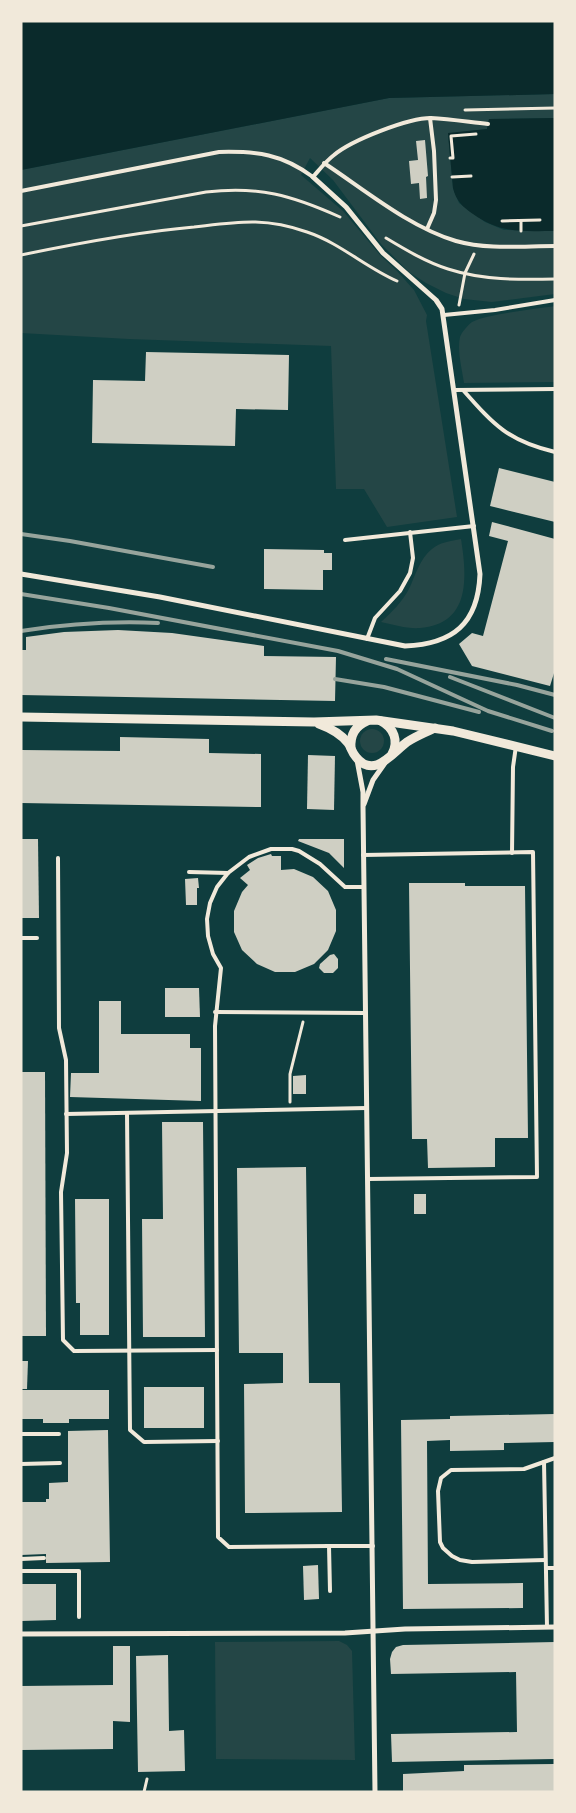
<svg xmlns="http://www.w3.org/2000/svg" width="576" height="1813" viewBox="0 0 576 1813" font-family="Montserrat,sans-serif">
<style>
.green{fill:#244646}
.water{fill:#0a2a2b}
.building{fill:#cfcfc3}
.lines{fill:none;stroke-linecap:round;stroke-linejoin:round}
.path{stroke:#f1e9da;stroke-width:3}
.service{stroke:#f1e9da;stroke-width:4}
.minor{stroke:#f1e9da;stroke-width:5}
.tertiary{stroke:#f1e9da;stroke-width:9}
.rail{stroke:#97a49c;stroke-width:4}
</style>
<rect width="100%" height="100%" fill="#0f3d3e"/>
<!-- green -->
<g class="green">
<path d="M555,94V118L489,119L487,129L448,134L453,188L459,203L485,222L504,230L555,231V294L492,302L464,299L446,293L426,283L409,272L381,244L333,180L310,158L301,175L343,211L380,255L397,271L414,290L427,315L426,321L457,517L387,527L364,489H336L331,346L129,339L21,333V170L389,98Z"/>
<path d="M555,306V382L464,383C462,369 457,351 460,337C462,332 467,326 472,322C486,314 536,309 555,306Z"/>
<path d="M461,539C467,577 471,624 420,628C408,629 394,625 381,622C392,612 402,602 409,589C415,576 420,558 432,549C440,542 451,541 461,539Z"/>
<circle cx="372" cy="741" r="12"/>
<path d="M339,1641L347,1645L352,1651L355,1760L216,1759L215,1642Z"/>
</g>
<!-- water -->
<g class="water">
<path d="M21,21H555V94L389,98L21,170Z"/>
<path d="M555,118V231C523,231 501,234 473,214C463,207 456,201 453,188L448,133L487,129L489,119Z"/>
</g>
<!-- building -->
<g class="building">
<path d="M425,140L428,176L426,177L427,198L420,199L419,183L411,184L409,161L418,160L416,141Z"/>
<path d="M146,352L289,355L288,410L236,409L235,446L92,443L93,380L145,381Z"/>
<path d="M499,468L555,482V522L490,506Z"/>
<path d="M492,522L555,539V670L550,686L472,666L459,644L472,633L483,636L508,541L489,536Z"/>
<path d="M264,549L324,550V553H332V570H323V590L264,589Z"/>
<path d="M118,630L172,633L264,646V656L336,657L335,701L21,695V650H26V637L64,632Z"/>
<path d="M120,737L209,739V753L261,754V807L21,803V750L120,751Z"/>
<path d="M308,755L335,756L334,810L307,809Z"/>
<path d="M21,839H38L39,918H21Z"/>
<path d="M299,839H344V868L329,853L298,841Z"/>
<path d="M271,854L272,856H281V870L294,869L313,877L328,891L336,910V931L328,950L314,964L295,972H275L257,964L242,950L234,932V911L242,892L248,885L240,878L250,870L247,865L258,858Z"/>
<path d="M198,878L199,888H197V905H186L185,879Z"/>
<path d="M409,883H465V886H525L528,1138H495V1167L428,1168L427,1139H412Z"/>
<path d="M334,954L338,959V968L333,973H324L319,968L320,964L330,955Z"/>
<path d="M165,988H199L200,1017H165Z"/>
<path d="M99,1001H121V1034H190V1048H201V1101L70,1097L71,1073H99Z"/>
<path d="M21,1072H45L46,1336H21Z"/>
<path d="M306,1075V1094H293V1076Z"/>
<path d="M162,1122H203L205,1337H143L142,1219H163Z"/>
<path d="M306,1167L309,1383H340L342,1512L245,1513L244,1384L283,1383V1353H239L237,1168Z"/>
<rect x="414" y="1194" width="12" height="20"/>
<path d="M75,1199H109V1335H80V1303H76Z"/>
<path d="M21,1361H28L27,1389H21Z"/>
<rect x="144" y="1387" width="60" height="41"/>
<path d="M21,1390H109V1419H69V1423H43V1419H21Z"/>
<path d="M555,1414V1442L504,1443V1450L450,1451V1440L427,1441L428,1584L523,1583V1608L403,1609L401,1420L450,1419V1416Z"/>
<path d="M108,1430L110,1562L46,1563V1554L21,1555V1502H46V1499H49V1483L68,1482V1431Z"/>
<path d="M318,1565L319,1599L304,1600L303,1566Z"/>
<path d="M21,1584H56V1620L21,1621Z"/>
<path d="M555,1642V1759L392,1762L391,1734L517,1732L516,1672L391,1674L390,1659L392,1652L396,1647L403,1645Z"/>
<path d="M113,1646H130V1722L113,1721V1749L21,1750V1686L113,1685Z"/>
<path d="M168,1655L169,1731L184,1730L185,1771L138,1772L136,1656Z"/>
<path d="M555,1764V1792H403V1774L464,1771V1765Z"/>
</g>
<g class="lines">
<!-- path -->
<g class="path">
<path d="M465,110L555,108"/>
<path d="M450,158H453L451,136L476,134"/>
<path d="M452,177L471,176"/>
<path d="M502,221L540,220"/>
<path d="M521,221V231"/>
<path d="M21,226L206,192C259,186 291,195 340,217"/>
<path d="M386,238C406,250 426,262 448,269C482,280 519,280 555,279"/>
<path d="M21,255C79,243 136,232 194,227C238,222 264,217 307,232C340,243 365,267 397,281"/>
<path d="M459,305L465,273L474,254"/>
<path d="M290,1102V1074L303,1022"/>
<path d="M144,1792L147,1779"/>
</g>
<!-- service -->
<g class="service">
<path d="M324,163C365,190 409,227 456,241C488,250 522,246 555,246"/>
<path d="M21,191L219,152C257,151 282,154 313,177C320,169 326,161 334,155C352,140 408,118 431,118C450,119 469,122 488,124"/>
<path d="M427,229L434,213L436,200L434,151L430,118"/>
<path d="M444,315L495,310L555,300"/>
<path d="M454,390L555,389"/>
<path d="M463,390C494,425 508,441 555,452"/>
<path d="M345,540L474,526"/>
<path d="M367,639L375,618L400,591L410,573L413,558L410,532"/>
<path d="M512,853L513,767L516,746"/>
<path d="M363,855L533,852L537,1177L368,1179"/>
<path d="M58,858L59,1028L66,1060L67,1153L61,1192L63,1340L74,1351L217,1350"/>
<path d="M189,872L228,873"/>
<path d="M21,938H37"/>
<path d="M215,1012L365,1013"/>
<path d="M127,1113L130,1430L144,1442L218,1441"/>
<path d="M66,1114L367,1108"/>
<path d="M21,1434H59"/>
<path d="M544,1462L547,1627"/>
<path d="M21,1464L60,1463"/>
<path d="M329,1546L229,1547L218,1537L215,1026L221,968L213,954L208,936L207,919L210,903L217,887L228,873L249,857L271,849H292L299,851L320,864L345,887H364"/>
<path d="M21,1559L44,1558"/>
<path d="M545,1560L472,1562L460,1560L452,1556L443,1548L440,1542L438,1491L441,1478L451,1470L524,1469L555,1458"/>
<path d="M546,1568H555"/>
<path d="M21,1571H79V1617"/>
<path d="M330,1591L329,1546H373"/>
</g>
<!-- minor -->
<g class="minor">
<path d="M21,574L160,597L405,646C453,644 478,624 480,574L442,309L436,300L383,253L346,207L313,177"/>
<path d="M357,760L363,792V807L375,1792"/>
<path d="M364,804L373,780L385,763"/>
<path d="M21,1634L345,1633L405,1629L555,1627"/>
</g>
<!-- tertiary -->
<g class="tertiary">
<path d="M21,717L314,722L376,720L453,731L555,756"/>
<path d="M381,721C394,728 399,741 392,754"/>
<path d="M319,724C330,728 341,734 348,743C351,747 352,753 356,757C374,780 393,752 407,742C416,736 426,732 435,728"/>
<path d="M351,748C350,735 355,726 367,721"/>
</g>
<!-- rail -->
<g class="rail">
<path d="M21,534L70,541L213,567"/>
<path d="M21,594L109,608L338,651L397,669L488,711L552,731"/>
<path d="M21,631C66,624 113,621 158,623"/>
<path d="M386,659L517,685L555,695"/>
<path d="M450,677L555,718"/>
<path d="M335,679L384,687L479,712"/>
</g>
</g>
<!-- border -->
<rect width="576" height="1813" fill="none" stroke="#f1e9da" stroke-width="45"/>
</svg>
